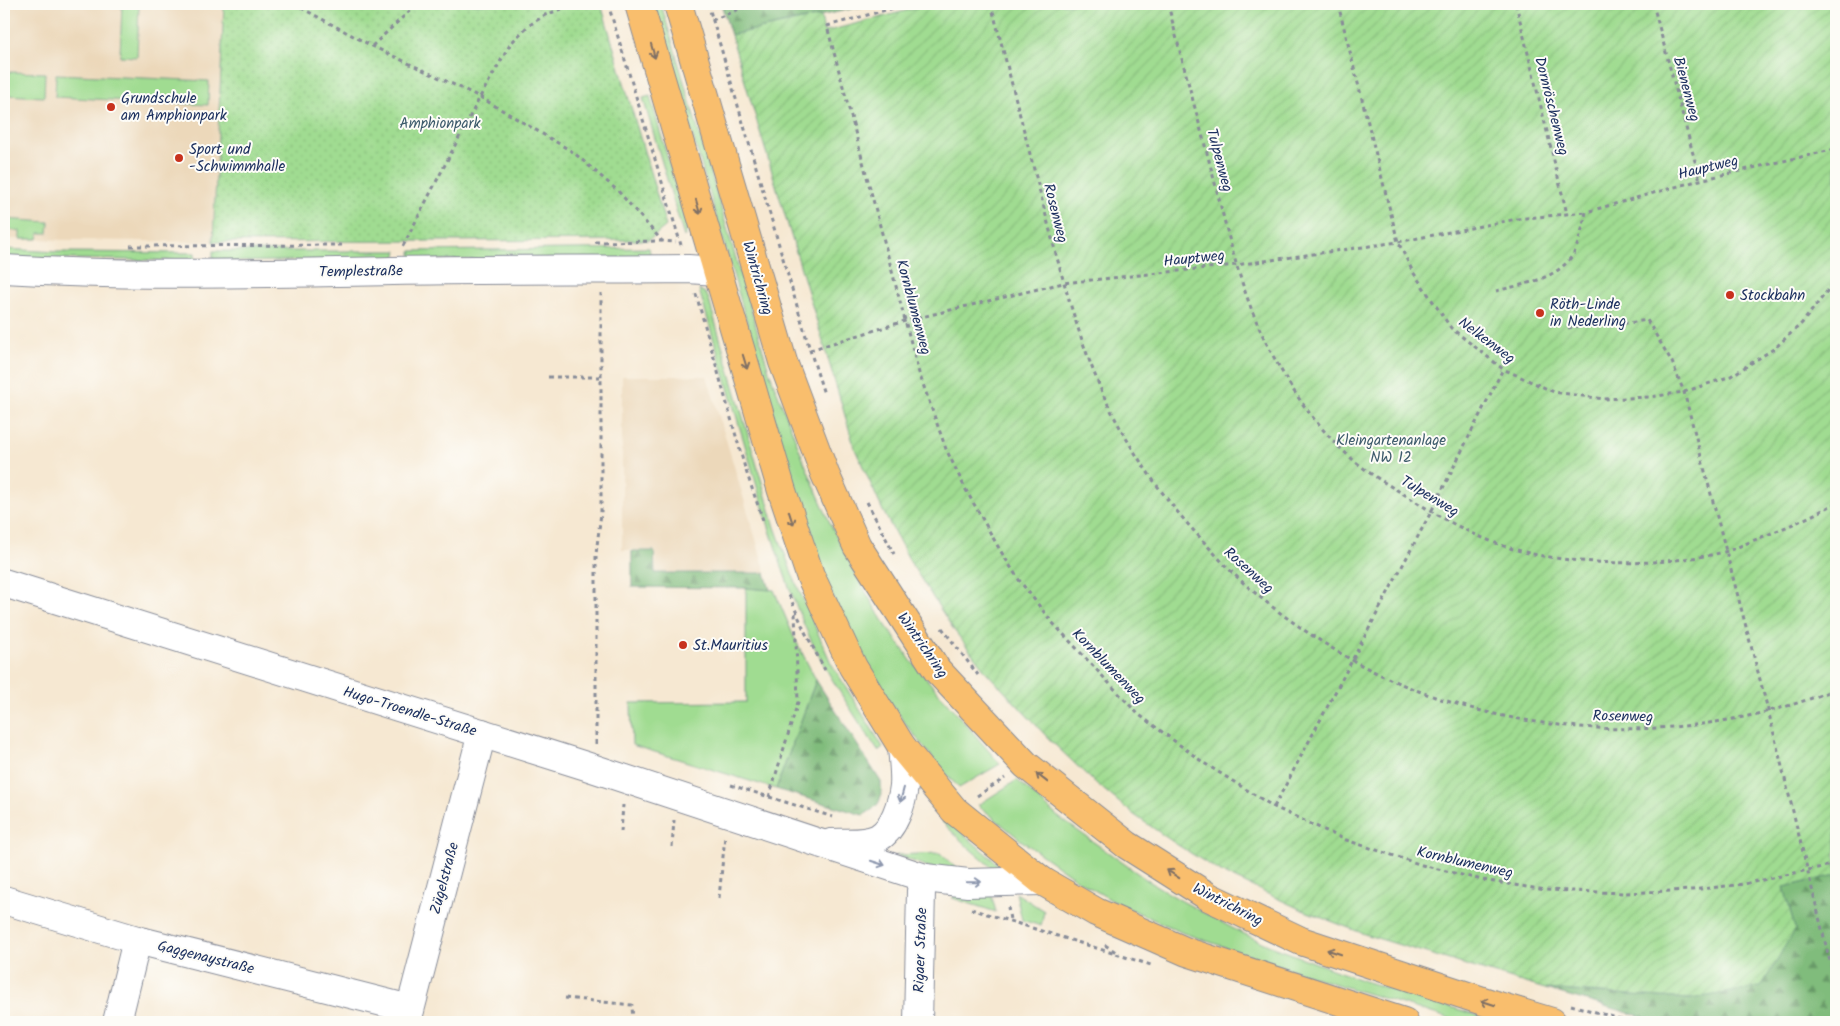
<svg xmlns="http://www.w3.org/2000/svg" width="1840" height="1026" viewBox="0 0 1840 1026" font-family="Kalam,sans-serif">
<style>
.built{fill:#ecd8ba}
.grass{fill:#a0dc91;stroke:#5e8678}
.forest{fill:url(#forest-firs);stroke:#4e766c}
.park{fill:url(#park-dots);stroke:#5e8678}
.garden{fill:url(#garden-furrows);stroke:#5e8678}
.lines{fill:none;stroke-linecap:round;stroke-linejoin:round}
.minor-casing{stroke:#888c98;stroke-width:30}
.major-casing{stroke:#888c98;stroke-width:30}
.path{stroke:#888c98;stroke-width:3;stroke-dasharray:4 4;stroke-linecap:butt}
.minor{stroke:#fff;stroke-width:28}
.major{stroke:#f9be6d;stroke-width:28}
.oneway{stroke:#7f6f65}
.oneway2{stroke:#8d97ae}
.poi-dot{fill:#c8321e;stroke:#fdfcf7;stroke-width:2}
.labels{text-anchor:middle;stroke-width:4;stroke-linejoin:round;paint-order:stroke}
.street-label{font-size:15px;fill:#1b2f5e;stroke:#fdfcf7}
.poi-label{font-size:15px;fill:#1b2f5e;stroke:#fdfcf7;text-anchor:start}
.park-label{font-size:15px;fill:#3c5a6b;stroke:#fdfcf7}
</style>
<defs>
<pattern id="forest-firs" width="22" height="20" patternUnits="userSpaceOnUse" patternTransform="scale(1.25)"><rect width="22" height="20" fill="#80bc7b"/><path d="M5 1l3.5 6h-7zM16 11l3.5 6h-7z" fill="#689968"/></pattern>
<pattern id="park-dots" width="8" height="8" patternUnits="userSpaceOnUse" patternTransform="scale(1.25)"><rect width="8" height="8" fill="#a0dc91"/><path d="M2 2h.1M6 6h.1" fill="none" stroke="#89bd7f" stroke-width="1.8" stroke-linecap="round"/></pattern>
<pattern id="garden-furrows" width="10" height="10" patternUnits="userSpaceOnUse" patternTransform="scale(1.25)"><rect width="10" height="10" fill="#a0dc91"/><path d="M-1 1l2-2M0 10L10 0M9 11l2-2" fill="none" stroke="#89bd7f"/></pattern>
</defs>
<rect width="100%" height="100%" fill="#fdfcf7"/>
<filter id="ink" filterUnits="userSpaceOnUse"><feTurbulence type="fractalNoise" baseFrequency=".02" numOctaves="2"/><feDisplacementMap in="SourceGraphic" scale="10" xChannelSelector="R" yChannelSelector="G"/><feConvolveMatrix kernelMatrix="1 2 1 2 8 2 1 2 1" color-interpolation-filters="sRGB"/></filter>
<filter id="wash" filterUnits="userSpaceOnUse"><feTurbulence type="fractalNoise" baseFrequency=".0096" numOctaves="4" result="noise"/><feDisplacementMap in="SourceGraphic" scale="20" xChannelSelector="R" yChannelSelector="G"/><feGaussianBlur stdDeviation="1.12" result="paint"/><feColorMatrix in="noise" values="0 0 0 0 0 0 0 0 0 0 0 0 0 0 0 0 0 1.4 0 .05"/><feComposite in="paint" operator="in"/></filter>
<g filter="url(#wash)">
<rect width="100%" height="100%" fill="#f6e8d2"/>
<!-- built -->
<g class="built">
<path d="M4,4H224L213,242L4,239Z"/>
<path d="M622,376H707L766,573L656,572L655,550H622Z"/>
</g>
<!-- grass -->
<g class="grass">
<path d="M122,4H139L137,57L120,56Z"/>
<path d="M654,4H661L769,371L805,464L830,523L857,577L882,620L912,662L1000,764L959,788C916,741 877,689 849,632C804,541 781,437 752,340C720,228 687,116 654,4Z"/>
<path d="M6,72L45,73L44,97L5,95Z"/>
<path d="M56,74L209,81L208,105L55,97Z"/>
<path d="M650,96L687,226L686,234L684,237L643,98Z"/>
<path d="M4,219L49,222L48,233H39L38,239H20V231L4,229Z"/>
<path d="M649,248L651,258L412,260L411,251Z"/>
<path d="M4,249L58,252L195,253V261L4,258Z"/>
<path d="M213,251H397L395,259L213,262Z"/>
<path d="M699,290L704,292L708,297L775,527L793,576L831,663L883,747L878,751C852,711 824,671 805,627C783,576 767,522 752,469C734,409 717,350 699,290Z"/>
<path d="M746,588L774,590L794,637L816,680L776,789L632,745L631,703L746,702Z"/>
<path d="M1017,780L1057,816L1147,880L1180,900L1234,929L1268,945L1364,981L1500,1022H1461L1323,980L1183,933L1113,901L1079,881L1022,841L978,805Z"/>
<path d="M948,820L1002,868L997,872L969,848L942,822Z"/>
<path d="M940,853L961,873L942,872L896,855Z"/>
<path d="M991,893L996,912L952,898L957,894Z"/>
<path d="M1016,893L1044,911L1041,926L1022,920Z"/>
</g>
<!-- forest -->
<g class="forest">
<path d="M721,4H875L731,35Z"/>
<path d="M632,551H654L655,573H765L770,590L746,588L632,587Z"/>
<path d="M816,680L881,782C882,801 880,806 863,815L776,789Z"/>
<path d="M1836,875V1022H1661L1545,989L1690,999L1795,929L1784,887Z"/>
</g>
<!-- park -->
<path class="park" d="M224,4H601L666,226L649,240L213,242Z"/>
<!-- garden -->
<path class="garden" d="M932,4H1836V875L1784,887L1795,929L1761,987L1690,999L1545,989L1367,935L1300,909L1221,872L1176,844L1133,814L1091,779L1050,740L987,673L954,630L912,565L883,511L855,449L731,35L821,16L824,32Z"/>
</g>
<g filter="url(#ink)">
<g class="lines">
<!-- minor casing -->
<g class="minor-casing">
<g id="minor">
<path d="M4,269C134,277 263,273 393,271C492,269 590,270 688,269L717,271"/>
<path d="M4,583L586,766L925,878L968,883L1042,881"/>
<path d="M831,843C846,842 865,845 878,838C894,829 902,803 904,786C905,774 903,760 902,747"/>
<path d="M4,900L137,940L410,1009"/>
<path d="M117,1022L137,940"/>
<path d="M407,1022L482,733"/>
<path d="M918,1022L921,891L925,878"/>
</g>
</g>
<!-- major casing -->
<g class="major-casing">
<g id="major">
<path d="M639,4L782,491L810,575L853,667L902,747L954,810L1042,881L1096,912L1187,952L1404,1022"/>
<path d="M678,4L783,362L825,474L857,546L937,670L1026,765L1127,845L1209,897L1301,941L1492,1004L1552,1022"/>
</g>
</g>
<!-- path -->
<g class="path">
<path d="M294,4L372,46L480,97L573,152L618,191L662,241L676,242"/>
<path d="M608,4L681,245"/>
<path d="M708,4L810,350L824,394"/>
<path d="M908,4L827,26L919,373L946,449L966,490L1000,550L1019,580L1051,621L1138,714L1204,763L1274,807L1346,840L1422,865L1482,880L1546,890L1624,893L1692,890L1744,884L1836,864"/>
<path d="M991,4C1008,68 1024,132 1041,196C1058,263 1075,329 1102,392C1125,442 1157,490 1194,531C1204,542 1214,553 1224,564C1256,598 1311,637 1352,660C1496,740 1684,751 1836,689"/>
<path d="M1168,4C1183,65 1200,126 1216,187C1231,247 1245,307 1276,361C1297,400 1327,440 1362,467C1377,479 1394,488 1410,498C1441,518 1475,537 1510,548C1572,567 1661,567 1724,552C1735,549 1746,543 1757,539C1784,528 1811,517 1836,503"/>
<path d="M1338,4L1398,242L1413,272L1451,328L1503,369L1554,392L1604,399L1650,397L1684,392L1731,376L1775,348L1802,323L1832,285L1836,277"/>
<path d="M1516,4L1567,214"/>
<path d="M1653,4L1700,180"/>
<path d="M1832,4L1836,19"/>
<path d="M712,20L752,4"/>
<path d="M372,46L417,4"/>
<path d="M595,242L662,241"/>
<path d="M130,246L342,245"/>
<path d="M403,246L480,97L511,43L528,26L545,15L576,4"/>
<path d="M1496,291C1523,284 1558,280 1574,253C1580,240 1583,225 1586,212L1700,180L1836,149"/>
<path d="M696,294L745,468L763,520"/>
<path d="M1568,328L1594,323H1629L1647,320L1672,362L1684,392L1768,710L1836,986"/>
<path d="M810,350L905,321L1063,283L1236,265L1398,242L1517,219L1586,212"/>
<path d="M548,377H601"/>
<path d="M867,502L894,554"/>
<path d="M789,595L805,632L825,670"/>
<path d="M942,628L978,675"/>
<path d="M596,744V554L601,513V293"/>
<path d="M731,785L833,817"/>
<path d="M977,796L1005,778"/>
<path d="M769,797L798,702L795,612"/>
<path d="M1274,807L1431,512L1503,369"/>
<path d="M621,832L623,805"/>
<path d="M672,847L674,820"/>
<path d="M719,898L725,836"/>
<path d="M1008,907L1010,920"/>
<path d="M971,909L1151,965"/>
<path d="M1105,945L1119,954"/>
<path d="M565,998L632,1005L633,1022"/>
<path d="M1571,1005L1631,1022"/>
</g>
<!-- minor -->
<use href="#minor" class="minor"/>
<!-- major -->
<use href="#major" class="major"/>
</g>
<!-- one-way arrows -->
<defs><path id="oneway-shaft" d="M-6 0H5M1.5-3L5.5 0L1.5 3" fill="none" stroke-width="1.6" stroke-linecap="round" stroke-linejoin="round" transform="scale(1.25)"/></defs>
<g class="oneway">
<use href="#oneway-shaft" transform="translate(653 51) rotate(74)"/>
<use href="#oneway-shaft" transform="translate(698 207) rotate(74)"/>
<use href="#oneway-shaft" transform="translate(745 362) rotate(73)"/>
<use href="#oneway-shaft" transform="translate(791 518) rotate(72)"/>
<use href="#oneway-shaft" transform="translate(1042 778) rotate(-142)"/>
<use href="#oneway-shaft" transform="translate(1173 874) rotate(-147)"/>
<use href="#oneway-shaft" transform="translate(1334 952) rotate(-162)"/>
<use href="#oneway-shaft" transform="translate(1488 1003) rotate(-162)"/>
</g>
<g class="oneway2">
<use href="#oneway-shaft" transform="translate(902 795) rotate(105)"/>
<use href="#oneway-shaft" transform="translate(878 863) rotate(18)"/>
<use href="#oneway-shaft" transform="translate(974 882) rotate(-1)"/>
</g>
</g>
<!-- markers -->
<g class="poi-dot">
<circle cx="111" cy="107" r="5"/>
<circle cx="179" cy="158" r="5"/>
<circle cx="1730" cy="295" r="5"/>
<circle cx="1540" cy="313" r="5"/>
<circle cx="683" cy="645" r="5"/>
</g>
<g class="labels">
<!-- street labels -->
<g class="street-label">
<text transform="translate(1687 89) rotate(75)" y="5">Bienenweg</text>
<text transform="translate(1552 106) rotate(76)" y="5">Dornröschenweg</text>
<text transform="translate(1220 160) rotate(75)" y="5">Tulpenweg</text>
<text transform="translate(1708 167) rotate(-14)" y="5">Hauptweg</text>
<text transform="translate(1056 213) rotate(76)" y="5">Rosenweg</text>
<text transform="translate(1194 258) rotate(-6)" y="5">Hauptweg</text>
<text transform="translate(361 271) rotate(-1)" y="5">Templestraße</text>
<text transform="translate(758 278) rotate(74)" y="5">Wintrichring</text>
<text transform="translate(914 307) rotate(75)" y="5">Kornblumenweg</text>
<text transform="translate(1487 340) rotate(37)" y="5">Nelkenweg</text>
<text transform="translate(1430 496) rotate(31)" y="5">Tulpenweg</text>
<text transform="translate(1249 570) rotate(42)" y="5">Rosenweg</text>
<text transform="translate(923 645) rotate(55)" y="5">Wintrichring</text>
<text transform="translate(1109 666) rotate(46)" y="5">Kornblumenweg</text>
<text transform="translate(410 711) rotate(17)" y="5">Hugo-Troendle-Straße</text>
<text transform="translate(1623 716) rotate(1)" y="5">Rosenweg</text>
<text transform="translate(1465 862) rotate(13)" y="5">Kornblumenweg</text>
<text transform="translate(444 878) rotate(-75)" y="5">Zügelstraße</text>
<text transform="translate(1228 904) rotate(27)" y="5">Wintrichring</text>
<text transform="translate(920 950) rotate(-88)" y="5">Rigaer Straße</text>
<text transform="translate(206 957) rotate(14)" y="5">Gaggenaystraße</text>
</g>
<!-- poi labels -->
<g class="poi-label">
<text x="121" y="103">Grundschule<tspan x="121" dy="17">am Amphionpark</tspan></text>
<text x="189" y="154">Sport und<tspan x="189" dy="17">-Schwimmhalle</tspan></text>
<text x="1740" y="300">Stockbahn</text>
<text x="1550" y="309">Röth-Linde<tspan x="1550" dy="17">in Nederling</tspan></text>
<text x="693" y="650">St.Mauritius</text>
</g>
<!-- park labels -->
<g class="park-label">
<text x="440" y="128">Amphionpark</text>
<text x="1391" y="445">Kleingartenanlage<tspan x="1391" dy="17">NW 12</tspan></text>
</g>
</g>
<!-- margin -->
<rect width="1840" height="1026" fill="none" stroke="#fdfcf7" stroke-width="20"/>
</svg>
